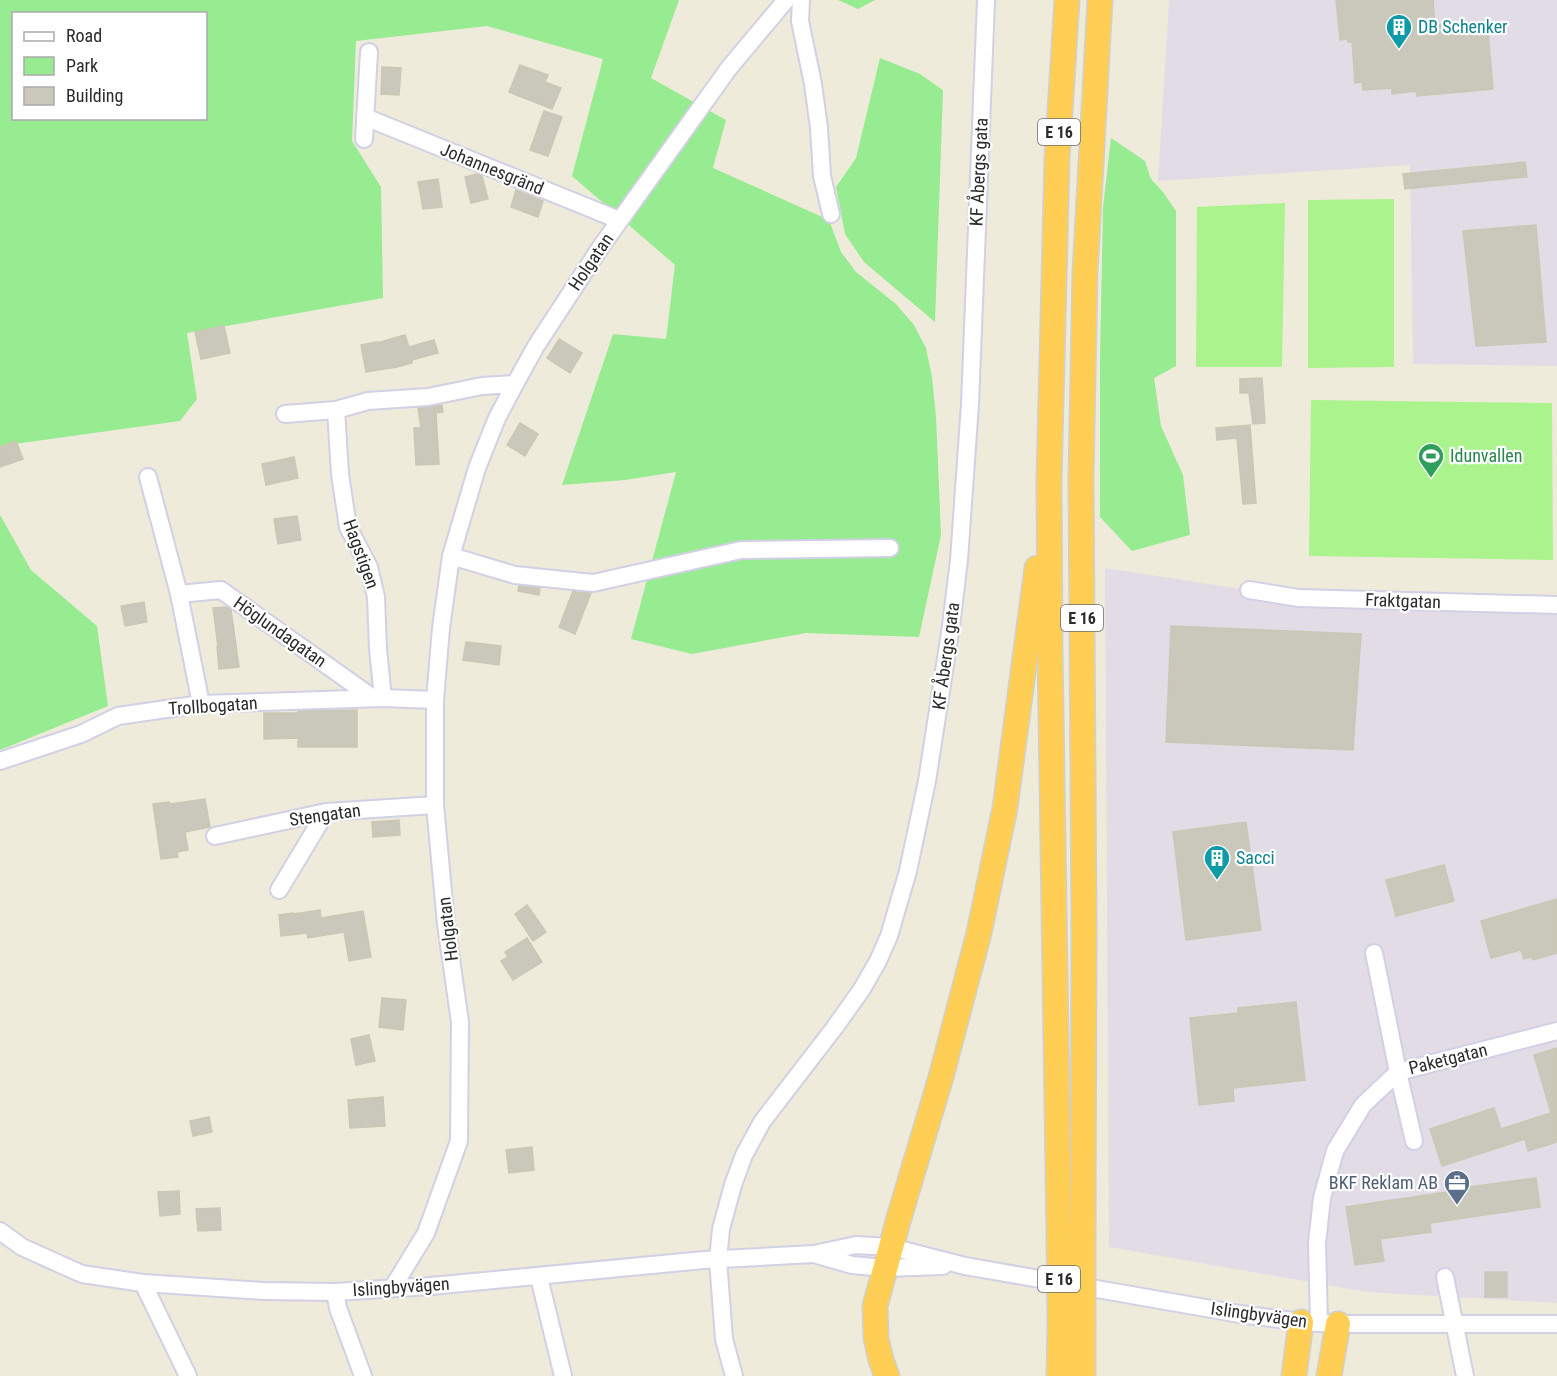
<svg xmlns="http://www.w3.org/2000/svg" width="1557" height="1376" viewBox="0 0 1557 1376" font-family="'Roboto Condensed',sans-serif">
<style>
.industrial{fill:#e2dce6}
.green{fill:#97eb91;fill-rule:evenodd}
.pitch{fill:#abf38c}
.building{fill:#c9c8bb;stroke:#cac8b4;stroke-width:1.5}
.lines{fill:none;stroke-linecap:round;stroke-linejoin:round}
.minor-casing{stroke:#d2d0e5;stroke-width:20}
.highway-casing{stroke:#d0d0d0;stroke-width:27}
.minor{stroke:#fff;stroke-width:16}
.highway{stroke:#ffce55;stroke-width:24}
.highway-bridge-casing{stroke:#d0d0d0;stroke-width:27;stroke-linecap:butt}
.highway-bridge{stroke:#ffce55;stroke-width:24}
.labels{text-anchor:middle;stroke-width:4.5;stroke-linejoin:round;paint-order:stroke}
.shield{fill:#fff;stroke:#6b6b6b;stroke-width:1.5}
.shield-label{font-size:16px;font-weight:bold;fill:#2b2b2b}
.culture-label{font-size:18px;fill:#0d838f;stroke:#fff;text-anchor:start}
.street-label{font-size:18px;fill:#2b2b2b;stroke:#fff}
.leisure-label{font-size:18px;fill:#27864d;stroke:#fff;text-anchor:start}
.service-label{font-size:18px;fill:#4e5e75;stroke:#fff;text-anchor:end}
</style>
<rect width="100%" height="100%" fill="#eeebdb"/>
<!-- industrial -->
<g class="industrial">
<path d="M1169,0H1557V366L1413,364L1410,165L1158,181Z"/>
<path d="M1105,568L1299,598L1557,605V1303L1367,1292L1109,1247Z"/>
</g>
<!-- green -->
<g class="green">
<path d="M0,0H679L651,78L726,120L713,168L829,220L841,252L856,272L896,304L914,325L926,348L932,377L936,417L941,535L919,637L806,633L692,654L631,639L676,472L625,480L562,485L613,334L666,339L675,265L572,176L603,59L487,26L356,41L352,141L381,187L383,298L187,333L197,399L180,421L0,446ZM14,14H206V118H14Z"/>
<path d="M838,0H875L858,9Z"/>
<path d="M880,58L920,74L943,90L935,322L864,262L845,234L836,187L856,158Z"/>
<path d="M1111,138L1145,161L1151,179L1163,192L1176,211V366L1154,378L1161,426L1183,475L1190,535L1132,551L1100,517V359L1103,208Z"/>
<path d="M0,515L31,570L97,626L108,706L0,750Z"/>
</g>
<!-- pitch -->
<g class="pitch">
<path d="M1394,199V367L1308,368V200Z"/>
<path d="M1285,203L1282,367H1196L1197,207Z"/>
<path d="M1311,400L1552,403L1553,560L1309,556Z"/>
</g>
<!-- building -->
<g class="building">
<path d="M1336,0H1433L1435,25L1487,21L1493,89L1417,96L1416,91L1392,94V88L1363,90L1362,82L1355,83L1352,42H1348V39L1340,40Z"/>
<path d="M520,65L548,75L545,82L561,88L552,109L509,92Z"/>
<path d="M382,67L401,68L399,95L381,94Z"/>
<path d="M544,111L562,117L548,156L530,150Z"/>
<path d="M1525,162L1527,177L1405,189L1403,174Z"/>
<path d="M477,174L482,176L488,199L471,203L465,177Z"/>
<path d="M438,179L442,207L423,209L418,182Z"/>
<path d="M516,190L543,201L538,217L511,207Z"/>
<path d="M1536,225L1546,342L1476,346L1463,231Z"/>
<path d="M224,326L230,353L201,359L195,332Z"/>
<path d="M405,335L409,347L434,340L438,353L412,360V363L397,367L366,372L361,345L377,342V343Z"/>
<path d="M559,339L582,353L570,373L547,358Z"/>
<path d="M1262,378L1265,423L1253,424L1249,393H1240V379Z"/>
<path d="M442,405L443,412L436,413L439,464L416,465L414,428H421L418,408Z"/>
<path d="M520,423L538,434L525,456L507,445Z"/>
<path d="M1250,425L1256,503L1243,504L1237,438L1217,440L1216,428Z"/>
<path d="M16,441L23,459L0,467V447Z"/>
<path d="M294,457L298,478L266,485L262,464Z"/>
<path d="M297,516L301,540L278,544L274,519Z"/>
<path d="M519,586L540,588L539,595L518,591Z"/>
<path d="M573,591L591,593L575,634L559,627Z"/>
<path d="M144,602L147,622L125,626L121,606Z"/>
<path d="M226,607L231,610L239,667L219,669L217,647H218L213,608Z"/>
<path d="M1171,626L1361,634L1353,750L1166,742Z"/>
<path d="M466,642L501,646L499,665L463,660Z"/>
<path d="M357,710V747H298V738L264,739V713H298V711Z"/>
<path d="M205,799L210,827L185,832L188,850L177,852L178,857L161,859L153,804L169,802L170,804Z"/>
<path d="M399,820L400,835L373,837L372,822Z"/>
<path d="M1246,822L1261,930L1186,940L1173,832Z"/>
<path d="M1444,865L1454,901L1396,916L1386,880Z"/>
<path d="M1557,899V953L1533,960L1531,957L1524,959L1521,950L1491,958L1481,921Z"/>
<path d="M527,905L546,932L533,941L515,914Z"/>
<path d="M320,910L321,918L363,911L371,957L349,961L344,932L308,938L307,933L281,936L279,915L293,913V914Z"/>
<path d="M527,938L542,962L513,980L501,961L508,957L505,952Z"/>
<path d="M382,998L406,1000L403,1030L379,1027Z"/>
<path d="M1296,1002L1305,1080L1233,1088L1234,1101L1199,1105L1190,1018L1238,1013V1008Z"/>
<path d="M369,1035L375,1061L356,1065L351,1039Z"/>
<path d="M1557,1048V1142L1528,1151L1525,1139L1442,1166L1430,1129L1494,1108L1501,1129L1551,1113L1534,1055Z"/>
<path d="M383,1097L385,1126L350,1128L348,1100Z"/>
<path d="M209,1117L212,1132L193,1136L190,1121Z"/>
<path d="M532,1147L534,1170L509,1173L506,1150Z"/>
<path d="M1536,1178L1540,1207L1430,1223L1431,1232L1380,1239L1384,1261L1355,1265L1346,1207L1447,1192V1190Z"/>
<path d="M179,1191L180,1214L160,1216L158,1192Z"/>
<path d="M220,1208L221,1230L198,1231L196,1209Z"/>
<rect x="1485" y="1272" width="22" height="25"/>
</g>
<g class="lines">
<!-- minor casing -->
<g class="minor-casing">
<g id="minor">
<path d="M801,0L800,21L813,84L819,128L822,176L831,214"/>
<path d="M365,117L619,220"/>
<path d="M364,139L369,52"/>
<path d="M336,410L340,474L348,527L369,567L376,597L378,649L383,698"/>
<path d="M285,414L336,410L368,401L428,397L482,386L515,384"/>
<path d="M148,477L179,594L201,704"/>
<path d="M451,556L515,575L593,583L741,550L890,548"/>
<path d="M1249,590L1299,598L1557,605"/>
<path d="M179,594L221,590L373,698"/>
<path d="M0,761L81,734L118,716L201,704L383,698L435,700"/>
<path d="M215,836L326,812L435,805"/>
<path d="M279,890L326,812"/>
<path d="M1374,953L1398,1072L1414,1141"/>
<path d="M0,1231L22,1247L82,1274L143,1283L264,1291L335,1292L431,1286L704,1260L814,1254L856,1245L891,1247L965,1266L1240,1314L1301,1322L1338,1324H1557"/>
<path d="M817,1255L852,1265L885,1268L943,1266"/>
<path d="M539,1277L563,1376"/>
<path d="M1445,1277L1465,1376"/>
<path d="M143,1283L188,1376"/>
<path d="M393,1287L426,1233L459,1141L460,1022L446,924L435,805V700L441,628L451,556L477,468L497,418L515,384L536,346L600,248L729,68L786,0"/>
<path d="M335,1292L338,1308L363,1376"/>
<path d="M1319,1323L1317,1243L1322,1198L1335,1151L1363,1105L1398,1072L1557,1031"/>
<path d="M734,1376L724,1339L718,1260L721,1229L733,1185L744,1155L762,1122L835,1027L862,989L878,961L889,936L908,871L927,781L951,626L959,560L970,404L986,0"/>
</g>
</g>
<!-- highway casing -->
<g class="highway-casing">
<g id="highway">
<path d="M1059,1232L1050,650L1049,480L1057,159L1067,0"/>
<path d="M1083,1236L1084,930L1081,477L1085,272L1100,0"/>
<path d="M887,1376L881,1360L876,1338L875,1306L899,1218L941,1077L979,933L1005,808L1037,568"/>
<path d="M1059,1376L1060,1325"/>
<path d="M1083,1376V1328"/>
<path d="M1294,1376L1301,1322"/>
<path d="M1329,1376L1338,1324"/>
</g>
</g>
<!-- minor -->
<use href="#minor" class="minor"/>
<!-- highway -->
<use href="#highway" class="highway"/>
<!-- highway-bridge casing -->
<g class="highway-bridge-casing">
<g id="highway-bridge">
<path d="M1059,1232L1060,1325"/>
<path d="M1083,1328V1236"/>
</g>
</g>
<!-- highway-bridge -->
<use href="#highway-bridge" class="highway-bridge"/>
</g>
<!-- icons -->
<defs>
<g id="building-pin" transform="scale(1.35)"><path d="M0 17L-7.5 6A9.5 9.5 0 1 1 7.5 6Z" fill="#0f9aa8" stroke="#fff"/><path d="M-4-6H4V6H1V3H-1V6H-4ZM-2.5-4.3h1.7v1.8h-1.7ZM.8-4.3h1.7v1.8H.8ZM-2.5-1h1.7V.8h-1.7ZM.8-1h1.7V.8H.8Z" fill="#fff"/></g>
<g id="stadium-pin" transform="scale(1.35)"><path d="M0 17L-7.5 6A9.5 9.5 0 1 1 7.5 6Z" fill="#2e9e5b" stroke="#fff"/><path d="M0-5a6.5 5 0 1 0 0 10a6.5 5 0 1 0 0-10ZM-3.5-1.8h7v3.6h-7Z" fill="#fff"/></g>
<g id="office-pin" transform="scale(1.35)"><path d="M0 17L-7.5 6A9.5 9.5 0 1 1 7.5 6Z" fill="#5c6f8a" stroke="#fff"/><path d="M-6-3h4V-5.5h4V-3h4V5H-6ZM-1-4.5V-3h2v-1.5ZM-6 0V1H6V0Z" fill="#fff"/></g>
</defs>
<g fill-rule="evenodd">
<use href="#building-pin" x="1399" y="27"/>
<use href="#stadium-pin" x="1431" y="456"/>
<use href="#building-pin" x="1217" y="858"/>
<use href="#office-pin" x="1457" y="1183"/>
</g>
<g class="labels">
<!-- shield labels -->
<g class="shield">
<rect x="1038" y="119" width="42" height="26" rx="4.5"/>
<rect x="1061" y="605" width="42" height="26" rx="4.5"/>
<rect x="1038" y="1266" width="42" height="26" rx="4.5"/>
</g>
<g class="shield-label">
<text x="1059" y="138">E 16</text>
<text x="1082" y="624">E 16</text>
<text x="1059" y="1285">E 16</text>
</g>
<!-- culture labels -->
<g class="culture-label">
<text x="1418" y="33">DB Schenker</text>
<text x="1236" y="864">Sacci</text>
</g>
<!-- street labels -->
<g class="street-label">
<text transform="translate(492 169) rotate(22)" y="6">Johannesgränd</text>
<text transform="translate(979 172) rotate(-87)" y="6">KF Åbergs gata</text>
<text transform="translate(591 262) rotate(-56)" y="6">Holgatan</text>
<text transform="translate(361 554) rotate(70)" y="6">Hagstigen</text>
<text transform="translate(1403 601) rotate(2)" y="6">Fraktgatan</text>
<text transform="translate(280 632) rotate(35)" y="6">Höglundagatan</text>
<text transform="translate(946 656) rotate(-82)" y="6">KF Åbergs gata</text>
<text transform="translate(213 706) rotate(-4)" y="6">Trollbogatan</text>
<text transform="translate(325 815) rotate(-8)" y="6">Stengatan</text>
<text transform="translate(448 929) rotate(-97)" y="6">Holgatan</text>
<text transform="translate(1448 1059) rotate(-14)" y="6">Paketgatan</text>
<text transform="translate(401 1287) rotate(-4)" y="6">Islingbyvägen</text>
<text transform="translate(1259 1315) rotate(8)" y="6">Islingbyvägen</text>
</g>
<!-- leisure labels -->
<g class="leisure-label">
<text x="1450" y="462">Idunvallen</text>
</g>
<!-- service labels -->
<g class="service-label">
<text x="1438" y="1189">BKF Reklam AB</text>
</g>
</g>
<!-- legend -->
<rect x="12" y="12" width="195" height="108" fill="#ffffff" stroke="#aaaaaa" stroke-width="1.5"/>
<rect x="24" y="32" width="30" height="9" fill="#ffffff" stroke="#aaaaaa" stroke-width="1.5"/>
<text x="66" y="42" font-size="18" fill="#2b2b2b">Road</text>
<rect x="24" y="57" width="30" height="18" fill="#97eb91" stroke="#aaaaaa" stroke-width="1.5"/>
<text x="66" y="72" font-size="18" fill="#2b2b2b">Park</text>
<rect x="24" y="87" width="30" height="18" fill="#c9c8bb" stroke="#aaaaaa" stroke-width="1.5"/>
<text x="66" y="102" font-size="18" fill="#2b2b2b">Building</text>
</svg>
